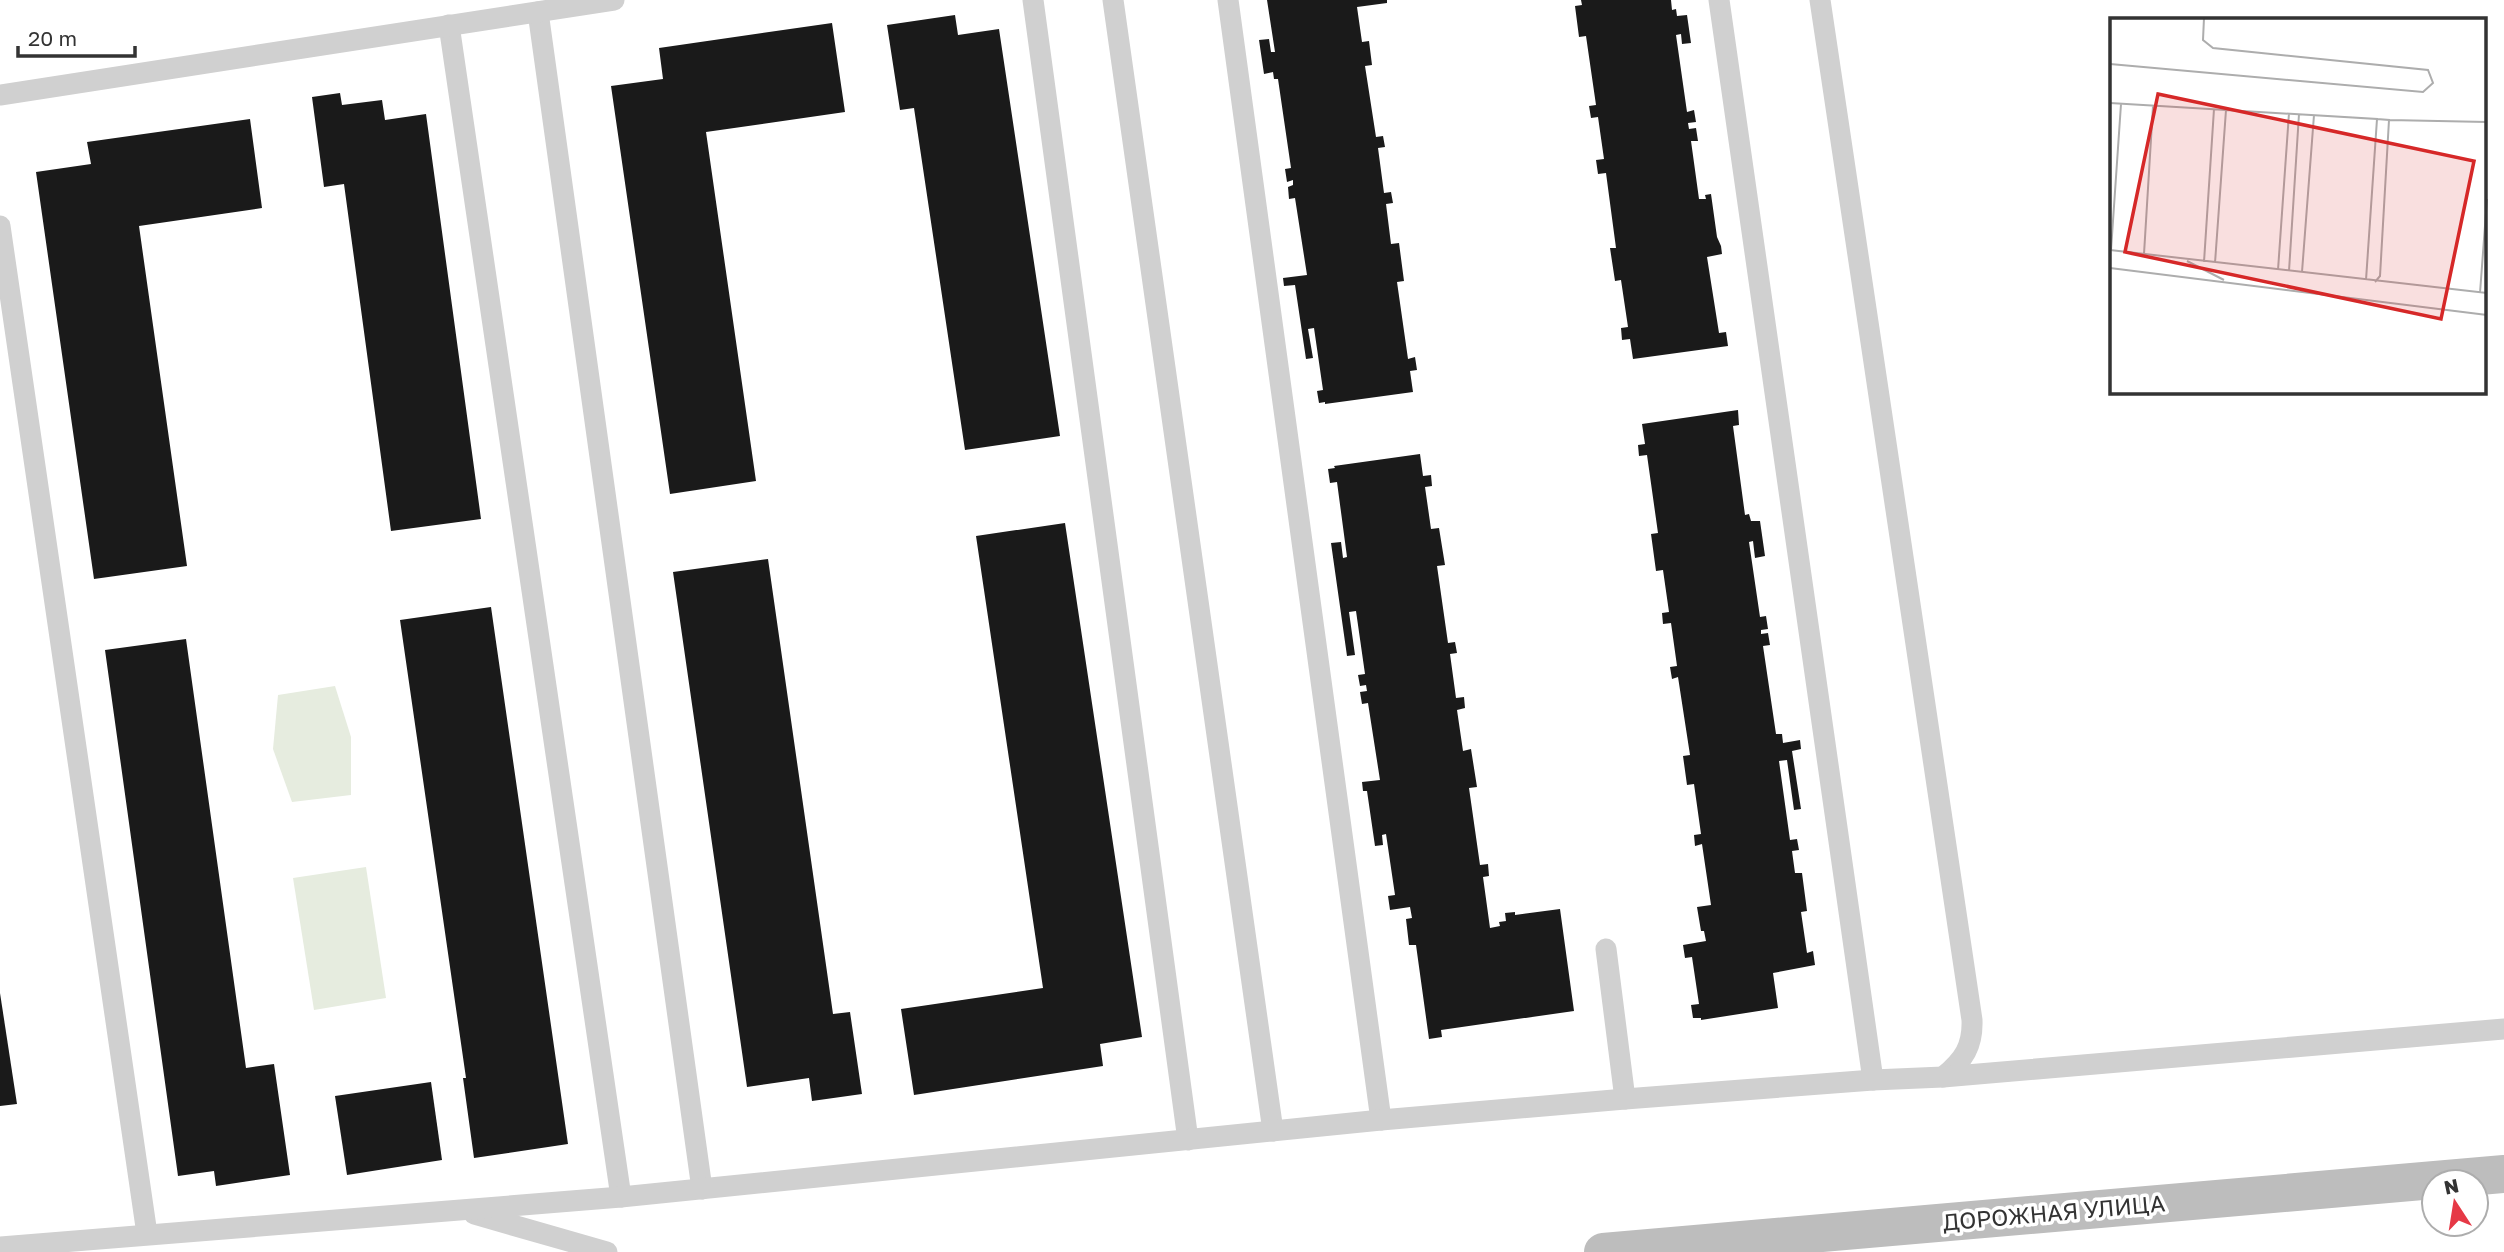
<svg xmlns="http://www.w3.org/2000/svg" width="2504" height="1252" viewBox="0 0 2504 1252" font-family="'Golos Text',sans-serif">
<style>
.green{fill:#e6ecdf}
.building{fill:#1a1a1a}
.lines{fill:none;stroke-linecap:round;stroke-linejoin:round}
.lane{stroke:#d0d0d0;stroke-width:21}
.secondary{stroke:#bdbdbd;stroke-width:38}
.labels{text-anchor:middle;stroke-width:7;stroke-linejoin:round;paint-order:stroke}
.street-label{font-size:23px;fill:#333;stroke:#fff}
.inset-road{fill:none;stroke:#adadad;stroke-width:2}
.view{fill:#d62828;fill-opacity:0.15;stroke:#d62828;stroke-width:3.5}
.inset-edge{fill:none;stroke:#333;stroke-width:3.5}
</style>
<rect width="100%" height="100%" fill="#fff"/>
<!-- green -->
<g class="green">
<path d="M335,686L351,737V795L292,802L273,749L278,695Z"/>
<path d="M366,867L386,998L314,1010L293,878Z"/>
</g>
<!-- building -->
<g class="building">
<path d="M1267,0H1387V3L1357,7L1362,42L1369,41L1372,65L1365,66L1376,137L1383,136L1385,147L1378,148L1384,193L1391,192L1393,203L1386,204L1391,244L1399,243L1404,281L1397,282L1408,359L1415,357L1417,370L1410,371L1413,392L1325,404V402L1319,403L1317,391L1323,390L1314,328L1308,329L1313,358L1306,359L1295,285L1284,286L1283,278L1307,275L1295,198L1289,199L1288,187L1293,185V180L1287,182L1285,169L1291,168L1278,79H1274L1273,72L1264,74L1259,40L1269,39L1271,52H1275Z"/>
<path d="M1581,0H1671L1672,10L1676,9L1677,16L1687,15L1691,43L1682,44L1681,34L1676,35L1687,112L1694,110L1696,122L1688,123L1689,129L1696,128L1698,141H1691L1699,199H1706L1705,195L1711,194L1717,237L1721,246L1722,254L1707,257L1719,333L1726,332L1728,346L1633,359L1630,339L1622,340L1621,328L1628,327L1621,280L1615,281L1610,248H1616L1606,173L1598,174L1596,160L1604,159L1598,117L1591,118L1589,106L1596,105L1586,36L1579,37L1575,6L1582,5Z"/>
<path d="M955,15L958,35L999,29L1060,436L965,450L914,108L900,110L887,25Z"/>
<path d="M832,23L845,112L706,132L756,481L670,494L611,86L663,79L659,48Z"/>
<path d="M340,93L342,105L382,100L385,120L426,114L481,519L391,531L344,184L324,187L312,97Z"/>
<path d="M250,119L262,208L139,226L187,566L94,579L36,172L91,164L87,142Z"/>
<path d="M1738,410L1739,425L1733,426L1745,515L1749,514L1751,521H1760L1765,556L1755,558L1753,541L1749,542L1760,617L1766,616L1768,629L1761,630V634L1768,633L1770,645L1763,646L1776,734H1782L1783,743L1800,740L1801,749L1792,751L1801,809L1794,810L1787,760L1779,761L1790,840L1797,839L1799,850L1792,851L1795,873H1802L1807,911L1801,912L1807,953L1813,951L1815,965L1773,973L1778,1008L1701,1020V1018H1693L1691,1005L1699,1004L1692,957L1685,958L1683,945L1706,941L1704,931H1701L1697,907L1711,905L1702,844L1695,846L1694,835L1701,834L1694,784L1687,785L1683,756L1690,755L1678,677L1672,679L1670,667L1677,666L1671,623L1663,624L1662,613L1669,612L1663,570L1656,571L1651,534L1658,533L1647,455L1639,456L1638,445L1645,444L1642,424Z"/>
<path d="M1420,454L1423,476L1431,475L1432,486L1425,487L1431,529L1439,528L1445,565L1437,566L1448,643L1455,642L1457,653L1450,654L1456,698L1464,697L1465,708L1457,710L1463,751L1471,749L1477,787L1469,788L1480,865L1488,864L1489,876L1483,877L1490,928L1500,926L1499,922L1506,921L1505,913L1515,912V915L1560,909L1574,1011L1441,1030L1442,1037L1429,1039L1416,945H1409L1406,919L1412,918L1410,907L1390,910L1388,896L1395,895L1386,834L1382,835L1383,845L1375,846L1367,791H1363L1362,782L1380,780L1368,703L1362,704L1360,692L1367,691L1366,685L1360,686L1358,675L1365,674L1356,611L1349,612L1355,655L1347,656L1331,543L1341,542L1343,558L1347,557L1337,482L1330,483L1328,469L1335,468L1334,466Z"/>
<path d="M1065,523L1142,1037L1100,1044L1103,1066L914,1095L901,1009L1043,988L976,536Z"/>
<path d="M768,559L833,1014L850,1012L862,1094L812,1101L809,1078L747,1087L673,572Z"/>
<path d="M491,607L568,1144L474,1158L463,1078H466L400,620Z"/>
<path d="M186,639L246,1068L274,1064L290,1175L216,1186L214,1171L178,1176L105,650Z"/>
<path d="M0,993L17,1104L0,1106Z"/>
<path d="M431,1082L442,1160L347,1175L335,1096Z"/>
</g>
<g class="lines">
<!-- lane -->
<g class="lane">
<path d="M1033,0L1188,1140"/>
<path d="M1113,0L1273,1131"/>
<path d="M1228,0L1381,1120"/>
<path d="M1719,0L1873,1080"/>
<path d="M1820,0L1972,1020C1973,1046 1964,1060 1943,1077"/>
<path d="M538,12L702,1189"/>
<path d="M449,25L621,1197"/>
<path d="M0,95L614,0"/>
<path d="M0,226L147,1234"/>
<path d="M1606,949L1625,1099"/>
<path d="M474,1214L607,1252"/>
<path d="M0,1247L621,1197L1381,1120L1625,1099L1873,1080L1943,1077L2504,1029"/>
</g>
<!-- secondary -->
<path class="secondary" d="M1603,1252L2504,1174"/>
</g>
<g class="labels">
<!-- street labels -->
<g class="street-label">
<text transform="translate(2054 1213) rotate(-5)" y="8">ДОРОЖНАЯ УЛИЦА</text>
</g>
</g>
<!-- overview -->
<g transform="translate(2110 18)">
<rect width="376" height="376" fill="#fff"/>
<path class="inset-road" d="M0,46L313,74L323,65L318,52L103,30L93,22L94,0M0,85L267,101L256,262M279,102L377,104M0,232L377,275M1,232L11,86M34,236L43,88M77,243L114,262M94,244L104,91M105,245L116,92M0,250L377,297M168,252L179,95M179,253L189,96M192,254L204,97M265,264L270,258L279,102L267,101M370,275L377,181"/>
<path class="view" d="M48,76L364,143L331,301L15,234Z"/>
<rect width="376" height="376" class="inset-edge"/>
</g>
<!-- north arrow -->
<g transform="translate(2455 1203) rotate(348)"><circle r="33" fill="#ffffff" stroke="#adadad" stroke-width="2"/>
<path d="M0-5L12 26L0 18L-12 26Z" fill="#e63946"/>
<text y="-10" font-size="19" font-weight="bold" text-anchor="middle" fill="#333333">N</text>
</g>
<!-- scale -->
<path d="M18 46v10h117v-10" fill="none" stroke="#333333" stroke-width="3.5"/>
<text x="28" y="46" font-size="21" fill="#333333" stroke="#ffffff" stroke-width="5" paint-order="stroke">20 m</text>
</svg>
